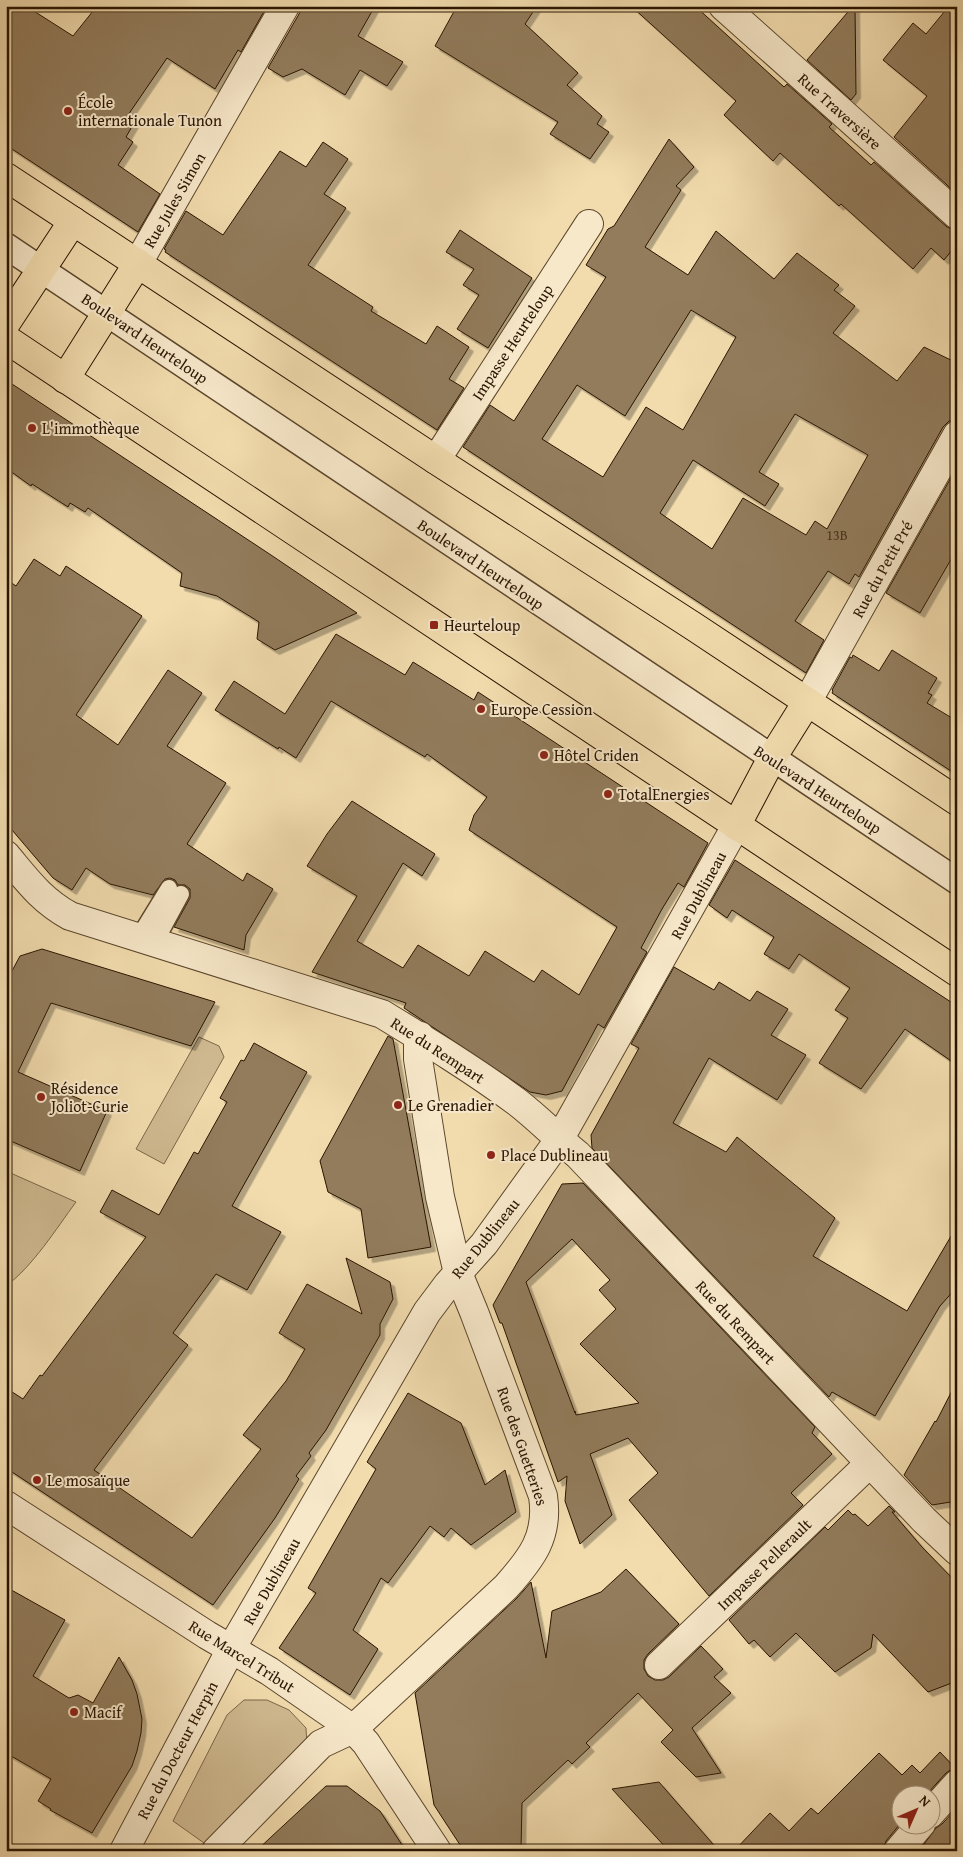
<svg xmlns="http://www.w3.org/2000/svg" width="963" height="1857" viewBox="0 0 963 1857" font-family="'Gentium Book Plus',serif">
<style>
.green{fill:#d0ba91;stroke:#7c6749}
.building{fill:#927c5b;stroke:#291401;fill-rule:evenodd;filter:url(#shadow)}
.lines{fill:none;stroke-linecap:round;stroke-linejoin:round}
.service-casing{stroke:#5b462c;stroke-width:19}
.pedestrian-casing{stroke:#5b462c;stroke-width:28}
.minor-casing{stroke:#5b462c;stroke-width:30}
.primary-casing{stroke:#291401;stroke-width:30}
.service{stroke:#f7e8ca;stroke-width:16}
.pedestrian{stroke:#f7e8ca;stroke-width:25}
.minor{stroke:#f7e8ca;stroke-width:28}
.primary{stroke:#f2dcae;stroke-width:28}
.poi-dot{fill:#8f2418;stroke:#f7e8ca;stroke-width:2}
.labels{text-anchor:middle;stroke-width:4;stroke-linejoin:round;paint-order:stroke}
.number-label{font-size:14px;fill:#432e18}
.poi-label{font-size:16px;fill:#291401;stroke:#f7e8ca;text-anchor:start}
.street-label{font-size:16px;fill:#291401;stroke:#f7e8ca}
</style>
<defs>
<filter id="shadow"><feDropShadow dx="4.5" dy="4.5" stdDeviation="0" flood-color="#0004"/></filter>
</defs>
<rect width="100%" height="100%" fill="#f2dcae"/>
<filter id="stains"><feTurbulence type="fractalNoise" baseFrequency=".004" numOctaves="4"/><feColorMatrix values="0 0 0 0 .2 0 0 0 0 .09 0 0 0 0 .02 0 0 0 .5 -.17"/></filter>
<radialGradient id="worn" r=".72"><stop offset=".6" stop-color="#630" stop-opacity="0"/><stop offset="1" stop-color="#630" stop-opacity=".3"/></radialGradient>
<!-- green -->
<g class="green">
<path d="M199,1037L219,1046L224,1057L164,1164L136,1149Z"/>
<path d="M6,1171L76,1202C56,1229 33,1266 6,1286Z"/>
<path d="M244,1700H267L289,1710L306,1728L307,1746L204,1843L173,1821L227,1715Z"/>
</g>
<!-- building -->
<g class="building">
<path d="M6,6H26L73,36L97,6H267L241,52L238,50L215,89L167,58L126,118L134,123L126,137L133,142L118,165L160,194L138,232L6,145Z"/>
<path d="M301,6H375L358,36L403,62L387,86L360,70L345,95L302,69L283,77L268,68L299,14Z"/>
<path d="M457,6H537L525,24L578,73L567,85L602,116L597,124L609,132L590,159L550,134L558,122L435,46Z"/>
<path d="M631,6H695L784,87L787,84L832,124L829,127L871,165L874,162L947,227L957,230V244L944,260L931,248L913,269L841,204L839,206L780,153L773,161L724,115L736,101Z"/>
<path d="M853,6H855L856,94L851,100L807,60Z"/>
<path d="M949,6H957V194L894,137L927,96L883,60L913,23L926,34Z"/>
<path d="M669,139L694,167L676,186L681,190L645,247L688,275L716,231L774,279L797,253L839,285L834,290L855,306L833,333L897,381L924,347L957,363V419L949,421L943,427L859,577L855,574L849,584L828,571L795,621L824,640L806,673L463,447L490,405L514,421L606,277L586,265L608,229L614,226ZM691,310L736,337L683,430L646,407L603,477L542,439L577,385L625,416ZM795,414L868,455L827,529L815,521L806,535L743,498L712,549L660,513L693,460L765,506L779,484L759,472Z"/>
<path d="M323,142L348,159L324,194L346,208L308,265L373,307L371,311L426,344L437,326L469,347L449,379L464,388L437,430L165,252L166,250L164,249L186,211L223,235L280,151L306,167Z"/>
<path d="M460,230L532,278L488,348L457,329L479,295L463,285L474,269L446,252Z"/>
<path d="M6,380L271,555L357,613L275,650L257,639L259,622L217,596L180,586L182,573L88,508L85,512L70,503L68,507L32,484L31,486L6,468Z"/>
<path d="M957,467V549L920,613L886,593Z"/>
<path d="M34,559L60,576L66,566L142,616L76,715L118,745L168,670L202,693L167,746L226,783L187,844L243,881L247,873L273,889L246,935L244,950L174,927L190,898V889L185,885H178L175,880L170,878L165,879L153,895L110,884L86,868L72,890L53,878L6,823V579L16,586Z"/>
<path d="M336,634L405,675L413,662L474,700L478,692L708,843L684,887L678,883L662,909L641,948L647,952L604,1028L598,1024L562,1091L546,1095L530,1092L404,1008L406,1003L312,972L357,896L307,866L327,834L352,801L435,854L422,876L403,863L357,941L403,968L418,945L469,976L485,951L534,982L542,970L579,995L617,927L469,830L474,815L487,797L427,754L425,757L331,701L296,758L279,747L278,749L215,710L234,681L285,714Z"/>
<path d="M892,650L937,678L928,693L932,695L927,703L957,721V775L832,693L833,691L832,690L850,657L852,658L853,655L879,671Z"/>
<path d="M735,860L957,1006V1065L905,1029L861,1089L819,1063L848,1018L835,1010L850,988L799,954L789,969L764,954L774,937L732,910L727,918L709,905Z"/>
<path d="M42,949L215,1002L191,1046L51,1003L18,1072L107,1111L80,1171L6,1139V982L20,956Z"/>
<path d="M674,967L714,990L719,982L750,1001L757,991L788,1009L771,1035L806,1055L777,1100L709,1058L673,1123L726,1152L737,1137L835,1218L813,1256L907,1311L957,1226V1287L940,1306L875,1416L832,1392L829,1397L592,1148L591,1135L639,1048L631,1044Z"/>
<path d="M388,1036L393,1039L431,1247L368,1258L361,1209L328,1192L320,1161Z"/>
<path d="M254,1043L307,1072L232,1206L281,1232L247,1290L216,1274L173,1333L188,1345L94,1470L192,1538L261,1449L243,1435L286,1381L305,1349L279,1333L307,1284L362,1314L346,1258L390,1282L393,1299L380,1324V1335L326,1430L309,1453L311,1456L296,1476L299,1479L275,1518L213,1605L6,1468V1388L23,1399L40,1375L42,1376L146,1237L100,1212L112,1190L159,1215L194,1152L198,1154L227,1102L220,1098L241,1060L244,1061Z"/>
<path d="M583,1183L815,1427L812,1433L832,1454L791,1493L803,1505L709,1596L629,1500L658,1473L628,1438L590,1454L612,1515L580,1544L565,1501L567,1476L558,1482L502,1323H500L493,1305L562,1184ZM572,1239L610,1280L599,1290L616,1309L580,1344L639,1403L576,1415L575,1411V1413L526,1282Z"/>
<path d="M957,1381V1501L932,1505L904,1475L935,1421L936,1422Z"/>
<path d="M408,1393L461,1423L485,1485L505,1470L516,1512L471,1545L451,1528L444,1537L430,1526L388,1583L381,1578L353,1630L378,1649L350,1695L279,1648L316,1593L308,1588L376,1469L367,1462Z"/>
<path d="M889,1506L895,1512H892L922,1547L957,1583V1681L928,1692L873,1634L871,1648L835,1672L796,1633L770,1657L754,1640L749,1644L729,1620L825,1527L828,1530L848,1510L853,1515L855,1514L868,1526Z"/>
<path d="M626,1569L679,1624L648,1654L644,1660V1669L648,1676L655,1680H663L669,1677L701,1646L723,1669L714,1677L731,1693L692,1728L721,1773L696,1777L661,1742L673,1730L638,1693L586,1743L590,1747L572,1764L568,1760L522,1803L521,1851H464L434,1805L415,1693L517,1598L531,1582L546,1658L552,1611L601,1592Z"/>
<path d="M6,1587L65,1620L33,1676L69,1698L78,1695L93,1703L119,1657L132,1680L137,1694L142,1719L141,1733L137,1751L132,1766L92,1833L50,1810L51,1809L38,1801L51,1779L6,1753Z"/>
<path d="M940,1752L956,1769H952L946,1773L927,1794H900V1824L886,1841L883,1851H734L770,1813L789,1831L811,1808L818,1814L879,1753L902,1775L912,1765L920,1773Z"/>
<path d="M659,1782L719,1851H669L612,1789Z"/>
<path d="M326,1786H347L380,1811L406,1851H256Z"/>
<path d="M957,1808V1851H919L936,1828L942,1824Z"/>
</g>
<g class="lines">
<!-- service casing -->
<g class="service-casing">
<g id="service">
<path d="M139,937L169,888"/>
<path d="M155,942L181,894"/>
</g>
</g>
<!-- pedestrian casing -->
<g class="pedestrian-casing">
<path id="pedestrian" d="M6,246L957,881"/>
</g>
<!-- minor casing -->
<g class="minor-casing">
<g id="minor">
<path d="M723,6L957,215"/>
<path d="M138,263L285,6"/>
<path d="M436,460L589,224"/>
<path d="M807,702L957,435"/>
<path d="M6,855C27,880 41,900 70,916L382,1014C428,1042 474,1070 517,1102C539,1119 557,1138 578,1155L924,1520L957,1551"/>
<path d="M6,1505L207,1635L269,1671L353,1729L366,1743L437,1851"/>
<path d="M659,1665L870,1463"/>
<path d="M930,1814L957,1784"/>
<path d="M124,1851L231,1649L427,1312L448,1284L484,1244L559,1140L736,826"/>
<path d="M216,1851L321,1744L353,1729L506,1587C532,1558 549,1536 543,1496L474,1312L458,1273L440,1197L418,1059V1046L420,1036"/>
<path d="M898,1851L921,1824"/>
</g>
</g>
<!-- primary casing -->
<g class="primary-casing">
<g id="primary">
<path d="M6,177L436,460L693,626L957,801"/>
<path d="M6,323L73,221"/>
<path d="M6,339L957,972"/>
<path d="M65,379L138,263"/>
<path d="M736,826L772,758L807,702"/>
</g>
</g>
<!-- service -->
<use href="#service" class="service"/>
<!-- pedestrian -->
<use href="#pedestrian" class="pedestrian"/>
<!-- minor -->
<use href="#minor" class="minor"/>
<!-- primary -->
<use href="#primary" class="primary"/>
</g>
<!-- markers -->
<g class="poi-dot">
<circle cx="68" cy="111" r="5"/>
<circle cx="32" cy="428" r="5"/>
<rect x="429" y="620" width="10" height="10" rx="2.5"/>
<circle cx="481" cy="709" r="5"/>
<circle cx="544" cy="755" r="5"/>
<circle cx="608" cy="794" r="5"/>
<circle cx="41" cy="1097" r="5"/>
<circle cx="398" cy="1105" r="5"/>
<circle cx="491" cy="1155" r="5"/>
<circle cx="37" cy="1480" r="5"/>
<circle cx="74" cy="1712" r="5"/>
</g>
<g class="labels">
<!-- number labels -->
<g class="number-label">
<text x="837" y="540">13B</text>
</g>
<!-- poi labels -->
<g class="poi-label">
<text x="78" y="108">École<tspan x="78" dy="18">internationale Tunon</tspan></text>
<text x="42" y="434">L'immothèque</text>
<text x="444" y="631">Heurteloup</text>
<text x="491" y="715">Europe Cession</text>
<text x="554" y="761">Hôtel Criden</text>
<text x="618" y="800">TotalEnergies</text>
<text x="51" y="1094">Résidence<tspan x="51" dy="18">Joliot-Curie</tspan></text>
<text x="408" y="1111">Le Grenadier</text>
<text x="501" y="1161">Place Dublineau</text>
<text x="47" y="1486">Le mosaïque</text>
<text x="84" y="1718">Macif</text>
</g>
<!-- street labels -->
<g class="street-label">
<text transform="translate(840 111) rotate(42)" y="6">Rue Traversière</text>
<text transform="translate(174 200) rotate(-60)" y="6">Rue Jules Simon</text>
<text transform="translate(145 338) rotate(34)" y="6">Boulevard Heurteloup</text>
<text transform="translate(512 342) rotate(-57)" y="6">Impasse Heurteloup</text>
<text transform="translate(481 564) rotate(34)" y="6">Boulevard Heurteloup</text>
<text transform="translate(882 569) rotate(-61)" y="6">Rue du Petit Pré</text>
<text transform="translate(818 789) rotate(33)" y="6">Boulevard Heurteloup</text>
<text transform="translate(698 895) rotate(-61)" y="6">Rue Dublineau</text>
<text transform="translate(438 1050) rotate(33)" y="6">Rue du Rempart</text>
<text transform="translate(485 1238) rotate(-51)" y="6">Rue Dublineau</text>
<text transform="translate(736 1322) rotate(47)" y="6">Rue du Rempart</text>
<text transform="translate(523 1446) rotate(71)" y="6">Rue des Guetteries</text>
<text transform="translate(764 1564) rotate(-44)" y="6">Impasse Pellerault</text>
<text transform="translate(271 1581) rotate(-60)" y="6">Rue Dublineau</text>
<text transform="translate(242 1656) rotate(32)" y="6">Rue Marcel Tribut</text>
<text transform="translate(177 1750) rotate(-62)" y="6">Rue du Docteur Herpin</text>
</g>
</g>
<!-- margin -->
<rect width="963" height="1857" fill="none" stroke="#f2dcae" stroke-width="25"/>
<rect x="8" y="8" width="948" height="1842" fill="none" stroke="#291401" stroke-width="2.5"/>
<rect x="12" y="12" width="938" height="1832" fill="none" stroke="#291401"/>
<!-- north arrow -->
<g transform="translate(916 1810) rotate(45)"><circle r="24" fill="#f7e8ca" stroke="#a5937a"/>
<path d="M0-4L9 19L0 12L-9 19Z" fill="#8f2418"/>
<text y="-8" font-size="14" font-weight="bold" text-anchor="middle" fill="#291401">N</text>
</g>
<rect width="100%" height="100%" filter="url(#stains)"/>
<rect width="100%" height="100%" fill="url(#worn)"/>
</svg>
